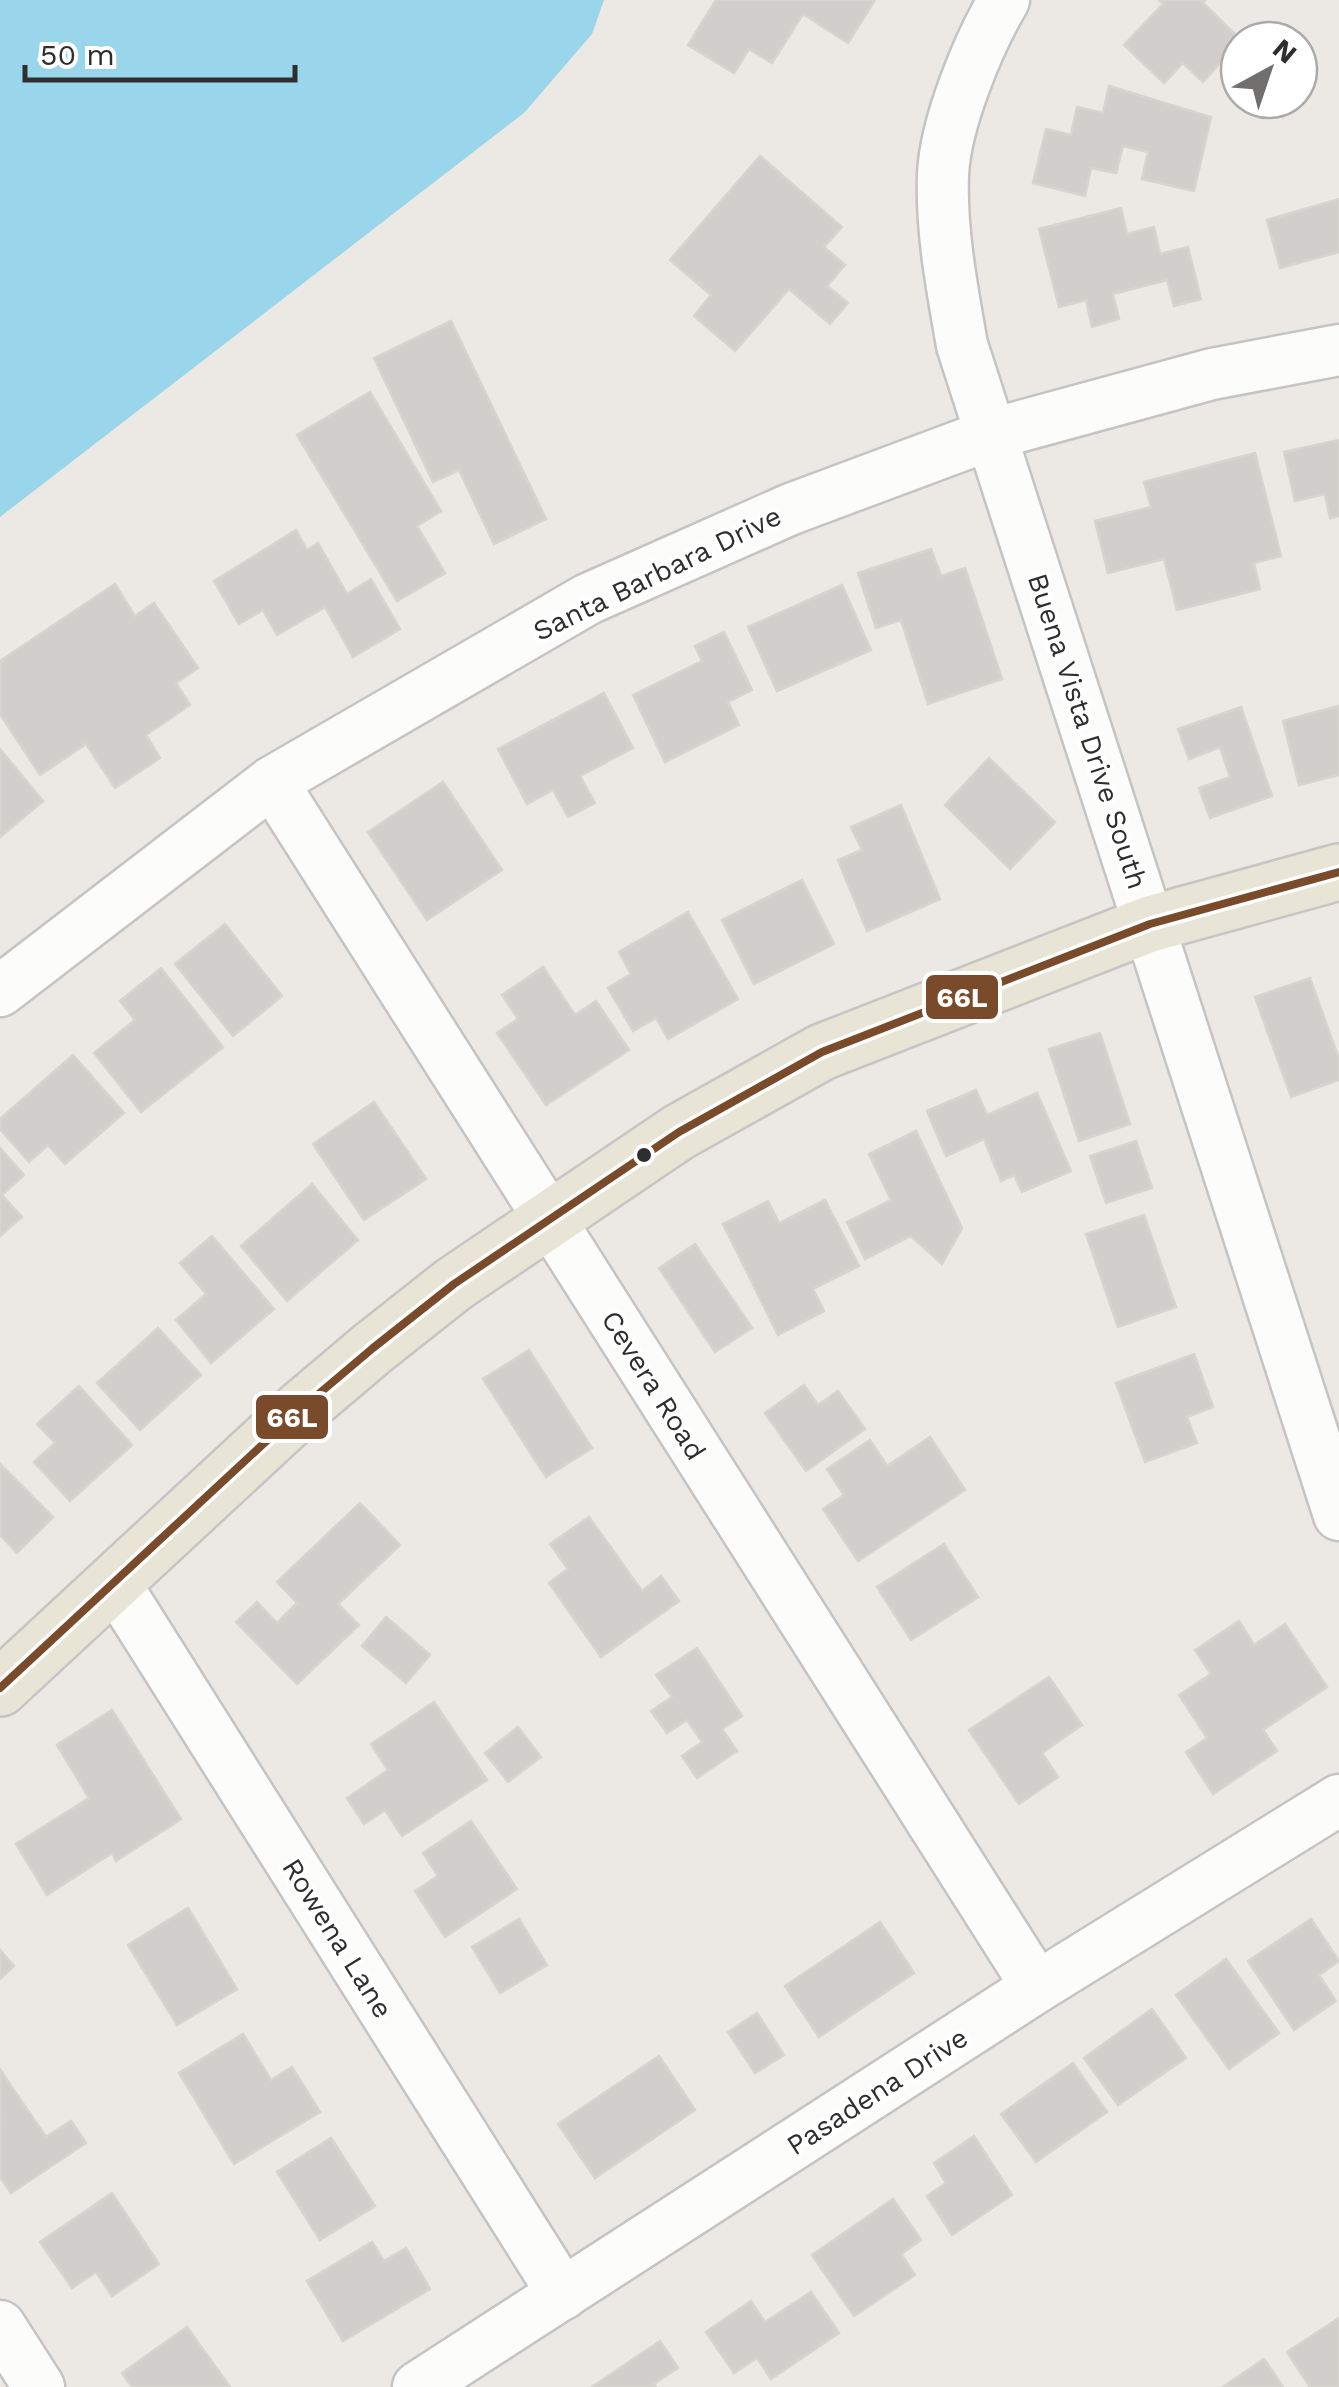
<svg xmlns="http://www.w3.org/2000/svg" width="1339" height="2387" viewBox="0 0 1339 2387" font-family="'Work Sans',sans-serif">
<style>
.water{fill:#99d6ec}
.building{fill:#d1cecb;stroke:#d7d4d0;stroke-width:2.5}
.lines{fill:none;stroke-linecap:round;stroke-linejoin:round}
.minor-casing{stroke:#c5c4c5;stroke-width:55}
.major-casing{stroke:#c6c5c4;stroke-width:60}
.minor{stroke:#fcfcfb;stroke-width:50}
.major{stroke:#e8e4d6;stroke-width:55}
.bus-1-casing{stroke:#fff;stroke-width:15}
.bus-1{stroke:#7a4b2a;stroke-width:8}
.bus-dot{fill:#2e2e2e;stroke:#fff;stroke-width:4}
.labels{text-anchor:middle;stroke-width:8;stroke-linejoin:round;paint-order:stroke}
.street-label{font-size:28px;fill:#2e2e2e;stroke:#fff}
.line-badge{stroke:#fff;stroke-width:4}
.badge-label{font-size:28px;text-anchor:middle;font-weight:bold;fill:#fff}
</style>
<rect width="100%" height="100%" fill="#ece8e4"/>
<!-- water -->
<path class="water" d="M0,0H604L592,34L524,113L0,517Z"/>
<!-- building -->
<g class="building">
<path d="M716,0H875L848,43L803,14L772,63L749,49L734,73L688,45Z"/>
<path d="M1159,0H1205L1203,3L1241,40L1203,82L1183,63L1164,83L1124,45L1163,4Z"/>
<path d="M1109,86L1211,117L1194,191L1142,179L1148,152L1123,146L1116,173L1091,168L1085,196L1033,183L1046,129L1071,135L1077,107L1103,113Z"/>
<path d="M760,156L842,227L824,247L845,265L827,286L848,303L830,324L789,289L735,351L694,316L711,295L670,260Z"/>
<path d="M1339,199V252L1280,268L1267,220Z"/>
<path d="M1121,208L1127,234L1154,227L1160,254L1188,247L1201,299L1174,306L1167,280L1113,294L1119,319L1092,327L1086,300L1059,307L1039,229Z"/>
<path d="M451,321L546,519L494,544L459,470L433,482L374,358Z"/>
<path d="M370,392L441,511L417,526L445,573L397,601L297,435Z"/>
<path d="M1339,440V516L1330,518L1325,494L1295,501L1284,452Z"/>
<path d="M1255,453L1281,556L1254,563L1260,589L1177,610L1164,559L1108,573L1095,521L1151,507L1144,482Z"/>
<path d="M296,530L307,550L318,543L347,594L371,579L400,629L353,657L325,607L277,635L263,610L239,624L214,581Z"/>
<path d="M931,549L941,576L965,568L1002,679L928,704L901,620L876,628L858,573Z"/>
<path d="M115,584L135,616L154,603L198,668L176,683L190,705L146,735L160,758L115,788L86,744L40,775L0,714V661Z"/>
<path d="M842,585L871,650L777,691L748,627Z"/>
<path d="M724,632L752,690L728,702L739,725L665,762L633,695L702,661L695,646Z"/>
<path d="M604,693L633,748L580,776L595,803L568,817L553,790L527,804L498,749Z"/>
<path d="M1338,706L1339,775L1299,785L1283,721Z"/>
<path d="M1241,707L1272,796L1210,818L1199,788L1230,777L1220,747L1189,759L1178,729Z"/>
<path d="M0,749L43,801L0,837Z"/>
<path d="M989,758L1055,822L1010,869L945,805Z"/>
<path d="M443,782L502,870L427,920L368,832Z"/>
<path d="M901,805L940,899L867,931L838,860L862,850L851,827Z"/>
<path d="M802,880L834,944L754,984L722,920Z"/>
<path d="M688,912L738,999L668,1039L656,1018L633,1031L608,988L631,974L619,952Z"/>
<path d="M225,924L282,996L233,1036L175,964Z"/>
<path d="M543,967L575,1015L596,1001L629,1050L546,1105L497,1033L518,1019L502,995Z"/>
<path d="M161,968L223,1047L141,1112L94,1053L135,1020L120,1001Z"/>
<path d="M1310,978L1339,1059V1080L1291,1097L1255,997Z"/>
<path d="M1100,1033L1130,1124L1079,1141L1049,1049Z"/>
<path d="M73,1055L124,1113L65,1164L48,1145L29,1162L0,1129V1119Z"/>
<path d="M976,1090L987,1115L1037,1093L1071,1171L1022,1192L1014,1175L1001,1181L984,1139L946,1156L927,1111Z"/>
<path d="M374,1102L426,1179L364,1220L313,1144Z"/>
<path d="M916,1131L962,1228L942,1264L911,1236L865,1259L847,1222L891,1200L869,1154Z"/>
<path d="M1136,1141L1152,1188L1106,1203L1090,1156Z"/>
<path d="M0,1148L24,1175L2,1195L22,1217L0,1236Z"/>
<path d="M312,1184L358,1240L287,1301L241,1246Z"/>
<path d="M825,1200L859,1266L813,1289L824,1311L778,1335L723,1224L768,1201L779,1223Z"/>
<path d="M1144,1215L1176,1307L1118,1327L1086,1234Z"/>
<path d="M212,1236L274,1309L211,1363L176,1320L206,1294L180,1263Z"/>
<path d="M695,1244L752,1328L715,1352L659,1268Z"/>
<path d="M158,1328L201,1375L140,1430L97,1383Z"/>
<path d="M529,1350L592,1448L546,1477L483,1379Z"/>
<path d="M1194,1354L1213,1407L1187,1417L1197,1443L1145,1462L1116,1383Z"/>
<path d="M804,1385L818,1405L838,1391L865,1429L806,1471L765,1413Z"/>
<path d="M79,1386L132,1445L70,1501L34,1462L55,1443L37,1424Z"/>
<path d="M930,1437L965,1490L858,1561L823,1509L844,1495L827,1469L870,1440L887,1466Z"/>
<path d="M0,1464L53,1517L17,1553L0,1535Z"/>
<path d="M360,1503L400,1545L338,1604L359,1625L297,1684L236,1622L257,1602L277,1623L297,1603L277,1582Z"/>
<path d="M589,1517L642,1591L661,1576L679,1601L601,1657L549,1583L568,1569L550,1544Z"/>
<path d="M944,1544L978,1597L911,1640L877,1587Z"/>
<path d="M386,1617L430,1655L406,1683L362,1646Z"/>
<path d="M1239,1621L1254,1645L1285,1624L1327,1687L1263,1730L1277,1751L1213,1794L1186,1752L1207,1738L1179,1695L1211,1674L1195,1650Z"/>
<path d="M697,1648L742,1716L722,1729L737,1751L697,1778L682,1756L702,1742L687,1720L667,1733L651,1711L672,1697L656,1675Z"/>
<path d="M1049,1677L1082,1725L1042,1753L1058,1777L1019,1804L969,1730Z"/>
<path d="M434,1702L487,1780L402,1836L385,1810L364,1824L347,1798L388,1770L371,1744Z"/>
<path d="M112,1710L181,1819L116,1861L112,1853L47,1895L16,1844L89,1798L57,1745Z"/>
<path d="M518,1727L541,1757L508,1782L485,1753Z"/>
<path d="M471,1821L517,1889L445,1937L415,1891L438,1876L423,1853Z"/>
<path d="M188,1908L237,1989L177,2025L128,1945Z"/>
<path d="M519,1919L547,1965L500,1993L472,1947Z"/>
<path d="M1311,1919L1339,1961L1319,1975L1336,2001L1294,2030L1248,1961Z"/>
<path d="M880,1922L914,1973L819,2037L785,1986Z"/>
<path d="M0,1950L14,1966L0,1979Z"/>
<path d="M1226,1959L1279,2033L1229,2069L1176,1995Z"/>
<path d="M1152,2009L1186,2058L1118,2105L1084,2058Z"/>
<path d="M757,2013L784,2055L755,2073L728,2032Z"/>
<path d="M243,2034L271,2080L292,2067L320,2112L234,2164L179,2073Z"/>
<path d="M659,2056L695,2110L595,2178L558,2124Z"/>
<path d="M1073,2063L1107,2112L1036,2162L1001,2114Z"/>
<path d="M1,2071L46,2137L71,2121L86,2143L11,2193L0,2177Z"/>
<path d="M974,2136L1012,2195L952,2235L927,2196L946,2183L934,2163Z"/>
<path d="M331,2138L375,2206L320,2240L277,2172Z"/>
<path d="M112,2193L159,2264L112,2296L96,2272L72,2288L40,2242Z"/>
<path d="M893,2199L921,2240L901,2254L915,2275L854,2316L812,2255Z"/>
<path d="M372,2242L384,2261L406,2248L430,2289L343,2341L307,2281Z"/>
<path d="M811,2292L839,2333L771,2379L757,2358L734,2373L706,2332L751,2301L765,2322Z"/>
<path d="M1339,2318V2387H1310L1287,2352Z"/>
<path d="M187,2327L230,2387H132L122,2373Z"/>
<path d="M660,2341L678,2368L654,2384L656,2387H592Z"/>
<path d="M1264,2359L1283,2387H1223Z"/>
</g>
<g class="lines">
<!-- minor casing -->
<g class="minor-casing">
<g id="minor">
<path d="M1004,0C978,44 945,124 943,175C941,232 952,288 962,345L1339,1515"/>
<path d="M272,782L1037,1987"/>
<path d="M0,991L272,782L588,599L791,509L992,434L1212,374L1339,350"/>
<path d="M114,1582L563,2294"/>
<path d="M0,2326L39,2387"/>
<path d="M418,2387L1037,1987L1339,1800"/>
</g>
</g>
<!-- major casing -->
<g class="major-casing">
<path id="major" d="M0,1688L302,1408L373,1348L454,1284L679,1132L822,1052L1150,924L1339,872"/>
</g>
<!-- minor -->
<use href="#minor" class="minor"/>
<!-- major -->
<use href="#major" class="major"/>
<!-- bus-1 casing -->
<g class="bus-1-casing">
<path id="bus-1" d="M0,1688L302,1408L373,1348L454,1284L679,1132L822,1052L1150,924L1339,872"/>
</g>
<!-- bus-1 -->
<use href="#bus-1" class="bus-1"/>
</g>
<!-- markers -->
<circle class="bus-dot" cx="644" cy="1155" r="9"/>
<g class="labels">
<!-- street labels -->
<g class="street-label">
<text transform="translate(657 573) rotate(-26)" y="10">Santa Barbara Drive</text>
<text transform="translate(1088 731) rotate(72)" y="10">Buena Vista Drive South</text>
<text transform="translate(654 1385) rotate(58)" y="10">Cevera Road</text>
<text transform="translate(338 1938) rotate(58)" y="10">Rowena Lane</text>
<text transform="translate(877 2091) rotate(-33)" y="10">Pasadena Drive</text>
</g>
</g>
<g class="line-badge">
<rect x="924" y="973" width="76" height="48" rx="10" fill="#7a4b2a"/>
<rect x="254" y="1393" width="76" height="48" rx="10" fill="#7a4b2a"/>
</g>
<g class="badge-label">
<text x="962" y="1007">66L</text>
<text x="292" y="1427">66L</text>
</g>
<!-- north arrow -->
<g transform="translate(1269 70) rotate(40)"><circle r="48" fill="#ffffff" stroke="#ababab" stroke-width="2.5"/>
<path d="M0-8L18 38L0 25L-18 38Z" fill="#706f6e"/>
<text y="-15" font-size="28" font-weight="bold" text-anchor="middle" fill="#2e2e2e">N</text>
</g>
<!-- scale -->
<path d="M25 65v15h270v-15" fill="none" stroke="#2e2e2e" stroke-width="5"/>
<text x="40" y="65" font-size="30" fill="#2e2e2e" stroke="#ffffff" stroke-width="8" paint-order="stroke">50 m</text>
</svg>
